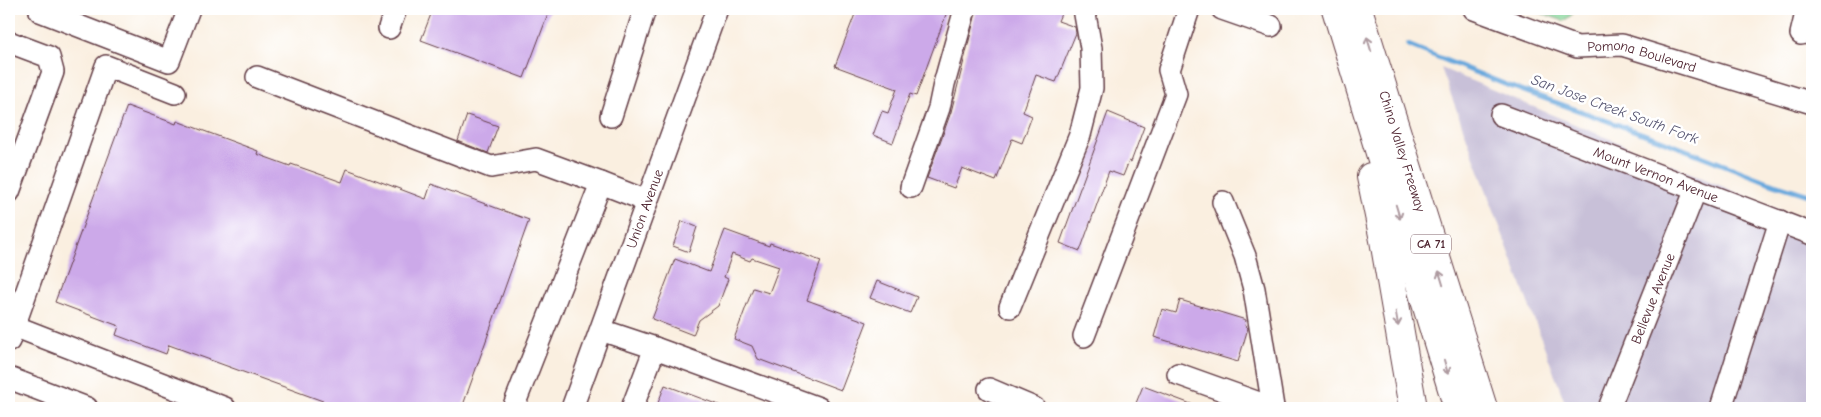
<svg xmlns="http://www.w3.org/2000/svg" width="1821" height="417" viewBox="0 0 1821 417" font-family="'Comic Neue',sans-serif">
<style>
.industrial{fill:#c8c0d8}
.green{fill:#82d496;stroke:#667a60}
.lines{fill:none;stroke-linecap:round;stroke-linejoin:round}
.stream{stroke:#6ba9dd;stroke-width:5}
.building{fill:#cca9e9}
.minor-casing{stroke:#643e46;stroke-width:24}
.highway-casing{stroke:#643e46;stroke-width:30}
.minor{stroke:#fff;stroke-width:21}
.highway{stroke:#fff;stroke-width:28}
.oneway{stroke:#ae9aa0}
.labels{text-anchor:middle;stroke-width:5;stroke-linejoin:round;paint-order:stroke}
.shield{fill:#fff;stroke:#80626b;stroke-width:1}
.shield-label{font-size:12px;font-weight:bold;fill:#4a1f2b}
.street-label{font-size:14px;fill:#4a1f2b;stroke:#fff}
.water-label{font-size:15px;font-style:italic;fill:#575672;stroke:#fff}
</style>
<rect width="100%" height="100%" fill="#fff"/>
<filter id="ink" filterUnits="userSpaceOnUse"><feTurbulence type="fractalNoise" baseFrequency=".02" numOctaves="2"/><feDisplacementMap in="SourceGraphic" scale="10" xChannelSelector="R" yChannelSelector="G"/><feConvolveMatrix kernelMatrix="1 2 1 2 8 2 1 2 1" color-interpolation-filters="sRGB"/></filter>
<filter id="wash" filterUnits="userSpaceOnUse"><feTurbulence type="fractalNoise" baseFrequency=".0096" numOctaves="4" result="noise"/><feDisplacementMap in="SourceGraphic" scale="20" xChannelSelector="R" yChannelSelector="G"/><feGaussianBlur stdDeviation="1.12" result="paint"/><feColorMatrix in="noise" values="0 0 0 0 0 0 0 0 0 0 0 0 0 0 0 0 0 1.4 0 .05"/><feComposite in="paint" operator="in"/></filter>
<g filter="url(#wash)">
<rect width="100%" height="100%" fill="#faefe0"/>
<!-- industrial -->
<path class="industrial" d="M1441,68L1812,224V408H1567Z"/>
<!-- green -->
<path class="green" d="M1528,9H1579L1564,21Z"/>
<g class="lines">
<!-- stream -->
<path class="stream" d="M1408,45L1504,84L1658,139L1768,182L1812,196"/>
</g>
<g id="blocks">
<!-- building -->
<g class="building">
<path d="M433,9H550L524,78L421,40Z"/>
<path d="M857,9H948L916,96L910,94L901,117L902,118L893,143L873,135L882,111L888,113L897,89L835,66Z"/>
<path d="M977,9H1063L1058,21L1075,27L1076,33L1056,82L1036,75L1023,112L1032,116L1022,143L1012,139L996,181L962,168L954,188L927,178L951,112Z"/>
<path d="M127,106L176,124L177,121L258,151L257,154L290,166L291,164L342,182L347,169L426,199L431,184L529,220L462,408H330L331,404L169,345L166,354L116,335L119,326L55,302Z"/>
<path d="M1108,112L1144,127L1131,162L1129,161L1123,176L1109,171L1080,251L1060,243Z"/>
<path d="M467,115L498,126L488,153L458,141Z"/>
<path d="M682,221L697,227L689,252L673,246Z"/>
<path d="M725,230L769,246L770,243L821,261L807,300L867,322L841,390L758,359L752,346L734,339L753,288L769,293L779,267L752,258L750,261L732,254L724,277L728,279L718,306L699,320L693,335L652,319L675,259L709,272Z"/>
<path d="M877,281L917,297L910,313L870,298Z"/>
<path d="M1180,300L1246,320L1245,326L1248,328L1238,362L1154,337L1162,309L1176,313Z"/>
<path d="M665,385L724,407V408H656Z"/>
<path d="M1143,386L1199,407L1198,408H1134Z"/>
</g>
</g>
</g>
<g filter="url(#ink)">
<use href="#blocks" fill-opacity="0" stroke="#643e46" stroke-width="1"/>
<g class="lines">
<!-- minor casing -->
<g class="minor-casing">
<g id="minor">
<path d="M41,9L40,11L169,61L189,9"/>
<path d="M1222,9L1271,26"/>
<path id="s1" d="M1474,9L1577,47L1622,45L1812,103"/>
<path d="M389,28L396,9"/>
<path d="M1801,34L1807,9"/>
<path d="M9,42L49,57L53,72L9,192"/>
<path d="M257,77L491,167L536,159L601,183L513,408"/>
<path id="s2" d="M1501,115L1812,234"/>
<path d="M611,116L645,9"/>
<path d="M601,183L647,201"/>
<path d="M911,187L939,108L944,84L965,9"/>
<path d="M1223,202L1245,256L1254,289L1273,407"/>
<path d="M1010,307L1080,135L1092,88L1091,48L1084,9"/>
<path d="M14,326L225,408"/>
<path d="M601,330L655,348L632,408"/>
<path d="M1084,336L1176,94L1169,70L1189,9"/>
<path d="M9,341L106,66L175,93"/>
<path d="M655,348L819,408"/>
<path d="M1178,374L1273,408"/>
<path d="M9,378L87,408"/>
<path d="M989,389L1034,408"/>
<path id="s3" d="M572,408L717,9"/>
<path id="s4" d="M1609,408L1696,189"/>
<path d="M1721,408L1780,221"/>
</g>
</g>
<!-- highway casing -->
<g class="highway-casing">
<g id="highway">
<path d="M1336,9L1458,408"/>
<path id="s5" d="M1358,9L1483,408"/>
<path d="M1371,177L1384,240L1413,408"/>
</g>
</g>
<!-- minor -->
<use href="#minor" class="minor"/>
<!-- highway -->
<use href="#highway" class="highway"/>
</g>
<!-- one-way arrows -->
<defs><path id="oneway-shaft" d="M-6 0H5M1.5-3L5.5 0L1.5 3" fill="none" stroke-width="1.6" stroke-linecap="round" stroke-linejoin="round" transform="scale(1.25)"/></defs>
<g class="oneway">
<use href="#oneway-shaft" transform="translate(1369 44) rotate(-107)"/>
<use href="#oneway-shaft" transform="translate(1398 212) rotate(73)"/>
<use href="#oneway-shaft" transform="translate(1441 278) rotate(-107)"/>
<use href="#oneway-shaft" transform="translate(1397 319) rotate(80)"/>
<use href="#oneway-shaft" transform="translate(1446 367) rotate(74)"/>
</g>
</g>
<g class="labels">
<!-- shield labels -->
<rect class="shield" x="1411" y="234.5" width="40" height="19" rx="4"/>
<g class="shield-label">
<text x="1431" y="248">CA 71</text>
</g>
<!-- street labels -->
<g class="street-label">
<text dy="5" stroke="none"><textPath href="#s1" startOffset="176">Pomona Boulevard</textPath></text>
<text dy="5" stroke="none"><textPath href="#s5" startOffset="149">Chino Valley Freeway</textPath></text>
<text dy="5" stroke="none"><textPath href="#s2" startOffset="166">Mount Vernon Avenue</textPath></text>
<text dy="5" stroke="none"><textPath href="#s3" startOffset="212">Union Avenue</textPath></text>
<text dy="5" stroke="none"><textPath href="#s4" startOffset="118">Bellevue Avenue</textPath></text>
</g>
<!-- water labels -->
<g class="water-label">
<text transform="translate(1615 109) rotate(20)" y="5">San Jose Creek South Fork</text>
</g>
</g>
<!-- margin -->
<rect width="1821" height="417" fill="none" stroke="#fff" stroke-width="30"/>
</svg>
